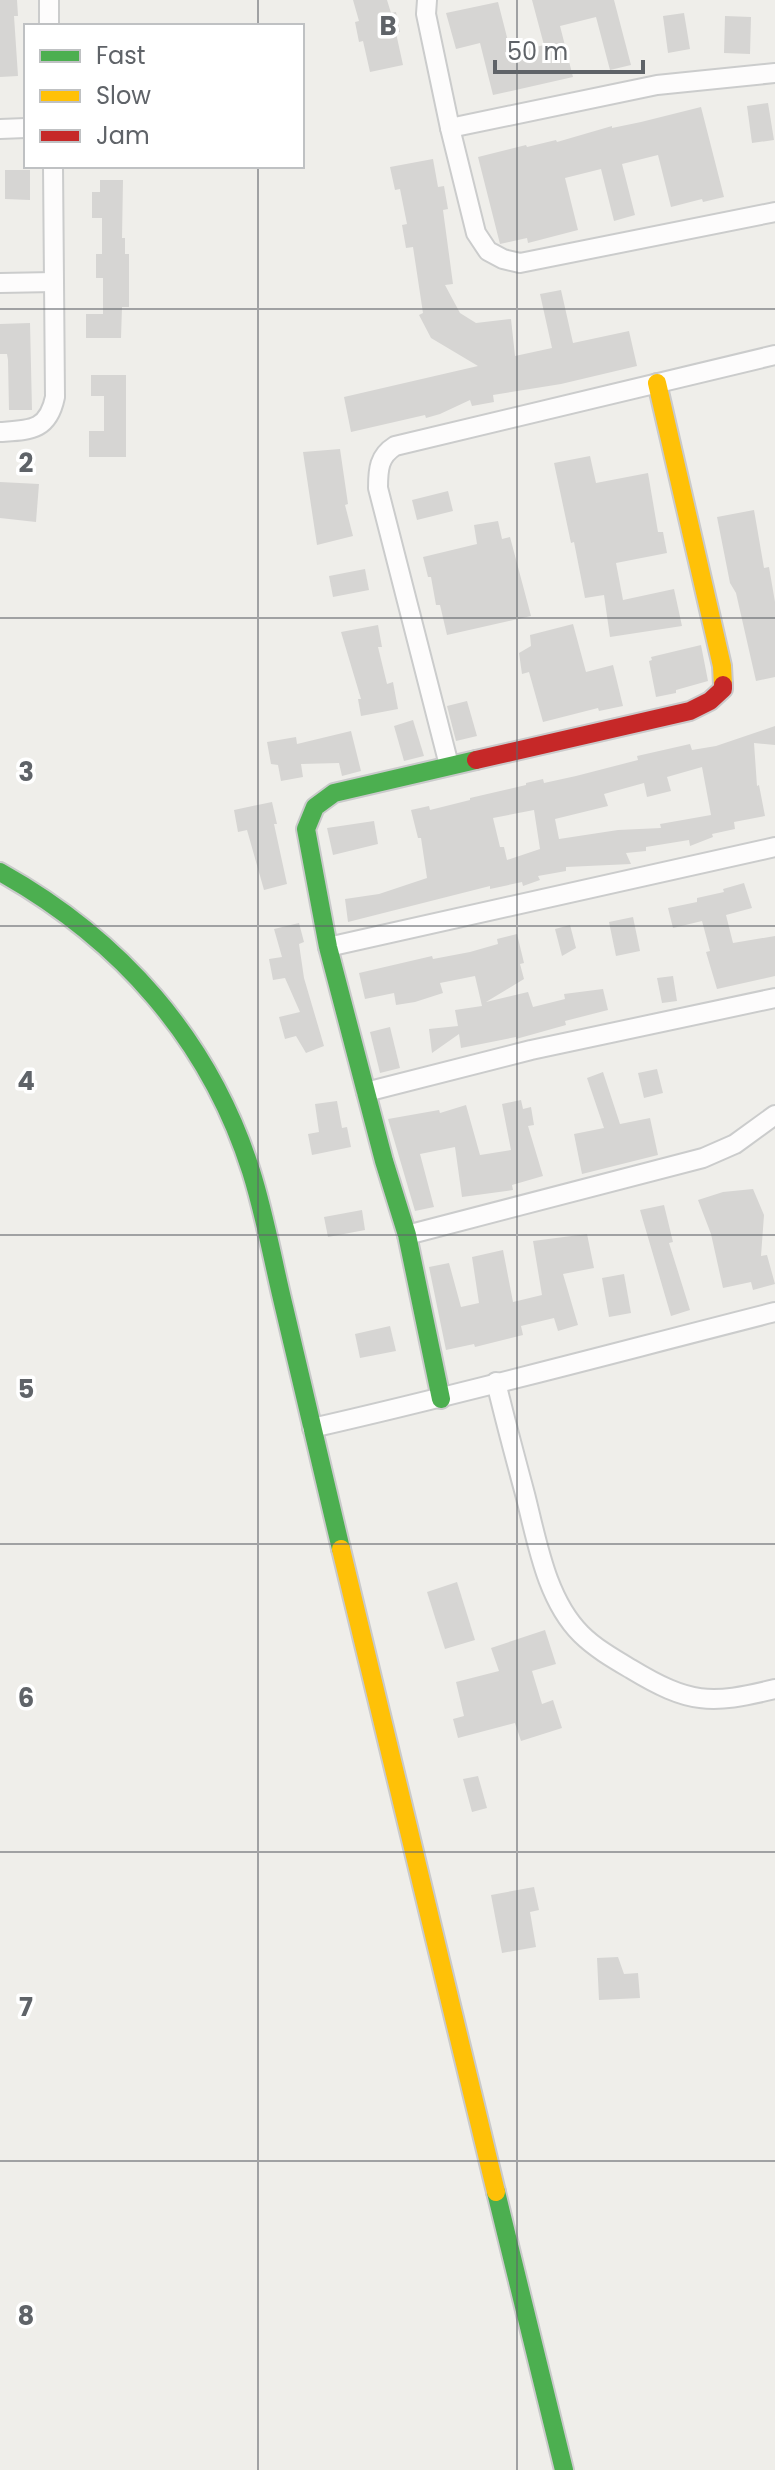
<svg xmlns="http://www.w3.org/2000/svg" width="775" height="2470" viewBox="0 0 775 2470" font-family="Poppins,sans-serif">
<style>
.building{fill:#d6d5d3;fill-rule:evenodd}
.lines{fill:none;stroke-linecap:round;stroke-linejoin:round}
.street-casing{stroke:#cbcccc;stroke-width:22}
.fast-casing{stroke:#cacacb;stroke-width:22}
.slow-casing{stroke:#cacacb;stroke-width:22}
.jam-casing{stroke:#cacacb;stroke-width:22}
.street{stroke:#fdfcfc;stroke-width:18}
.fast{stroke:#4caf50;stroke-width:18}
.slow{stroke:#ffc107;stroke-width:18}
.jam{stroke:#c62828;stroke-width:18}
.grid{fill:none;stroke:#5f6368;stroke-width:2;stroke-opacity:0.55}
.grid-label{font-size:26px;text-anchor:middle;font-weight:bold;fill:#5f6368;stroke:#fff;stroke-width:7;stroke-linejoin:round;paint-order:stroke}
</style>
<rect width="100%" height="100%" fill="#efeeea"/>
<!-- building -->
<g class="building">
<path d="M0,0H17L18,16H14L18,76L0,77Z"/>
<path d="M353,0H387L391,13L396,12L400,32L396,33L403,65L370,72L363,41L359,42L355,22L359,21Z"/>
<path d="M532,0H614L631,65L610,70L596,17L560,26L573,77L493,95L480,43L456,49L446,13L498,2L511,53L544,45Z"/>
<path d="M684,13L690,49L668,53L663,16Z"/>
<path d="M725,16L751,17L750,54L724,53Z"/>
<path d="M768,103L774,140L752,143L747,106Z"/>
<path d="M701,107L724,197L703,202L702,199L671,207L658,155L622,164L635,215L614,221L601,169L565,178L578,230L528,243L527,238L500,244L478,157L526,145L527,147L556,140L557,142L612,126V128L641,122Z"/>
<path d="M433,159L438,187L444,186L448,209L443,210L453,284L445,285L460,313L476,323L511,319L515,356L552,348L540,294L561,290L573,343L629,331L637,366L561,384L493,395L494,402L472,406L470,400L440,414L426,418L425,415L351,432L344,397L478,366L431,338L419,315L423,313L413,247L406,248L402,225L407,224L400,189L395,190L390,167Z"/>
<path d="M5,170H30V200L5,199Z"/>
<path d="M100,180H123L122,238H125V254H129V307H122L121,338H86V314H103V278H96V254H102V218H92V192H100Z"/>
<path d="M30,323L32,410H9L8,360L7,354H0V324Z"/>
<path d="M91,375H126V457H89V431H104V396H91Z"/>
<path d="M340,449L348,504L345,505L353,536L317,545L303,452Z"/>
<path d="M590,456L596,483L648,473L658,532H663L667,553L616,563L623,600L674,589L682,626L610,637L604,595L585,598L574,542L571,543L554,463Z"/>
<path d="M0,482L39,484L36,522L0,518Z"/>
<path d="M448,491L453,511L417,520L412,500Z"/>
<path d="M754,510L764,568L769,567L775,602V677L756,681L736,593L730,583L717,517Z"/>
<path d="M498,521L502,539L510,537L531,616L447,635L440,605H436L431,577H428L423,557L477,544L474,525Z"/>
<path d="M365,569L369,590L333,597L329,576Z"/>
<path d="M573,624L586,672L613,665L623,706L599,711L598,708L543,722L529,672L522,674L519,653L531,646L530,635Z"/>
<path d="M378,625L382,647H378L387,684L393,682L398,709L361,716L358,699H361L341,632Z"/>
<path d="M701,645L708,681L676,690V693L656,697L649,661L652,660L651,657Z"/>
<path d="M467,701L477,736L456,741L447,706Z"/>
<path d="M413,720L424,756L404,761L394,726Z"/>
<path d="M775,726V745L754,743L757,786L759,785L765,816L734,822L735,829L712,834L713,837L690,846L689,840L646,847V851L626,853L631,864L566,867V871L538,876L540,880L523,886L522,882L490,889V886L348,922L345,899L379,894L427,878L421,838H418L411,810L429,806L430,810L470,800V798L526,785V783L543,779L544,783L576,776L638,760L637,756L690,744L692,750L716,746ZM702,767L711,815L660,824L661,828L618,830L559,839L555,819L608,806L604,794L644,783L647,797L671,791L667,777ZM534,810L540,849L507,860L504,847H500L493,818Z"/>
<path d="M351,731L361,771L342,776L339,763L301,764L303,777L281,781L278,765L271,764L267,742L296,737L297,744Z"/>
<path d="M272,802L277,824H274L287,884L264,890L247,830L238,832L234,810Z"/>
<path d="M374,821L378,844L333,855L327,828Z"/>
<path d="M744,883L752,908L726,915L733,943L775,936V976L717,989L706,952L710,951L702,921L673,928L668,908L697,902V898L724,892L723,889Z"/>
<path d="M633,917L640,951L616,956L609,922Z"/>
<path d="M299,923L304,942L299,944L304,978L324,1046L306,1053L296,1036L285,1039L279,1017L300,1012L285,978L273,980L269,959L282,957L274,929Z"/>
<path d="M570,925L576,948L562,956L555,929Z"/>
<path d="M517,934L524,963L520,964L524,979L486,1002L528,992L533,1007L565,999L564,994L603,989L608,1010L565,1021L566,1025L516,1039V1037L461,1048L459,1034L432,1053L429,1029L458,1026L455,1010L482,1006L475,976L440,983L443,993L415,1002L396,1005L394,993L365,999L359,973L432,956L433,959L470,952L498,944L497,939Z"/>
<path d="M673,976L677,1001L662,1003L657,978Z"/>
<path d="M390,1027L400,1068L380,1073L370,1032Z"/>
<path d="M657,1069L663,1093L644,1098L638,1073Z"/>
<path d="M603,1072L620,1124L650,1118L658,1155L582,1174L574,1134L604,1128L587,1078Z"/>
<path d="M521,1100L523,1109L531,1107L534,1125L528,1126L543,1176L512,1185L513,1190L462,1197L455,1147L420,1154L434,1207L415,1211L388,1119L439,1110L440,1113L466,1105L480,1155L511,1150L502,1104Z"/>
<path d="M337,1101L342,1128L347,1127L351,1147L312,1155L308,1134L319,1132L315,1104Z"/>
<path d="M753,1189L764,1215L761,1256L767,1255L775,1284L753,1290L751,1282L723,1288L711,1234L698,1200L723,1192Z"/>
<path d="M664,1205L673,1242L669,1243L690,1310L671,1316L640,1210Z"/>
<path d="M362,1210L365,1230L328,1237L324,1217Z"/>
<path d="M587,1234L594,1268L563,1274L578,1325L558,1331L554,1318L521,1326L523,1335L475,1347L474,1344L446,1350L429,1267L449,1263L461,1307L479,1303L472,1257L503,1250L513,1302L542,1295L533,1241Z"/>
<path d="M624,1274L631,1313L609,1317L602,1278Z"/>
<path d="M390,1326L396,1351L360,1358L355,1334Z"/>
<path d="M457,1582L475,1640L445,1649L427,1592Z"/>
<path d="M545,1630L556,1664L532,1671L542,1704L553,1700L562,1728L521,1741L515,1723L458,1738L453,1719L464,1716L456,1682L499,1671L491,1648Z"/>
<path d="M478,1776L487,1808L472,1812L463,1779Z"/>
<path d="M534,1887L539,1910L530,1912L536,1947L502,1953L491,1895Z"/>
<path d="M618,1957L624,1974L638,1973L640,1998L599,2000L597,1958Z"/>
</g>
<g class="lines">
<!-- street casing -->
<g class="street-casing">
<g id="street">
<path d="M49,0V26"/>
<path d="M427,0L426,14L450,128L476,233L488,251L503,259L520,263L775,212"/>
<path d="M450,128L657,85L775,73"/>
<path d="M0,129L26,128"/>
<path d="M0,283L54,282"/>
<path d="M0,432C30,430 48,431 55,397L53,166"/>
<path d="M449,765L378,488C378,469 379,456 395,446L775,355"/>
<path d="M328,947L775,847"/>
<path d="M366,1092L531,1050L775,998"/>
<path d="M407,1235L703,1158L735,1144L775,1115"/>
<path d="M496,1382C505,1420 515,1457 525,1494C537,1541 546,1599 581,1634C595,1648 614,1659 631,1669C689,1704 710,1705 775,1689"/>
<path d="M312,1428C467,1393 621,1351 775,1312"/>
</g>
</g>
<!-- fast casing -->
<g class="fast-casing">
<g id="fast">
<path d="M0,872C120,939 209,1039 251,1171C265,1215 273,1262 284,1307C303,1388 322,1468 341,1549"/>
<path d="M441,1399L407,1235L384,1161L328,947L306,829L315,807L334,793L476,760"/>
<path d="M496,2192L564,2470"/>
</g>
</g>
<!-- slow casing -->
<g class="slow-casing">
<g id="slow">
<path d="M657,383L722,666L723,685"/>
<path d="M341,1549L496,2192"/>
</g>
</g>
<!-- jam casing -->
<g class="jam-casing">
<path id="jam" d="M476,760L690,711L710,701L723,689V685"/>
</g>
<!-- street -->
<use href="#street" class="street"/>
<!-- fast -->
<use href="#fast" class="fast"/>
<!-- slow -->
<use href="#slow" class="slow"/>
<!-- jam -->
<use href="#jam" class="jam"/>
</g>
<!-- grid -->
<path class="grid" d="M258,0V26M517,0V2470M258,166V2470M0,309H775M0,618H775M0,926H775M0,1235H775M0,1544H775M0,1852H775M0,2161H775"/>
<g class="grid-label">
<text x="388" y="35">B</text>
<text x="26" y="472">2</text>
<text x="26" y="781">3</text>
<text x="26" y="1090">4</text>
<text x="26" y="1398">5</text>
<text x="26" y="1707">6</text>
<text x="26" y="2016">7</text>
<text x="26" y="2325">8</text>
</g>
<!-- legend -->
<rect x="24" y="24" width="280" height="144" fill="#ffffff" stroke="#bfc1c3" stroke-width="2"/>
<rect x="40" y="50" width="40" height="12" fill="#4caf50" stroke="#bfc1c3" stroke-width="2"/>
<text x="96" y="64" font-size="24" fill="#5f6368">Fast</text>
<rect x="40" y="90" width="40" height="12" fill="#ffc107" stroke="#bfc1c3" stroke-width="2"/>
<text x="96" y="104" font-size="24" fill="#5f6368">Slow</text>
<rect x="40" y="130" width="40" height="12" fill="#c62828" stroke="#bfc1c3" stroke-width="2"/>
<text x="96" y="144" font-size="24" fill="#5f6368">Jam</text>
<!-- scale -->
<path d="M495 60v12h148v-12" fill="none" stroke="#5f6368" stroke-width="4"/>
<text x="507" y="60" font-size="24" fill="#5f6368" stroke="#ffffff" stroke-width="6" paint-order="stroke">50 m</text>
</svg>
